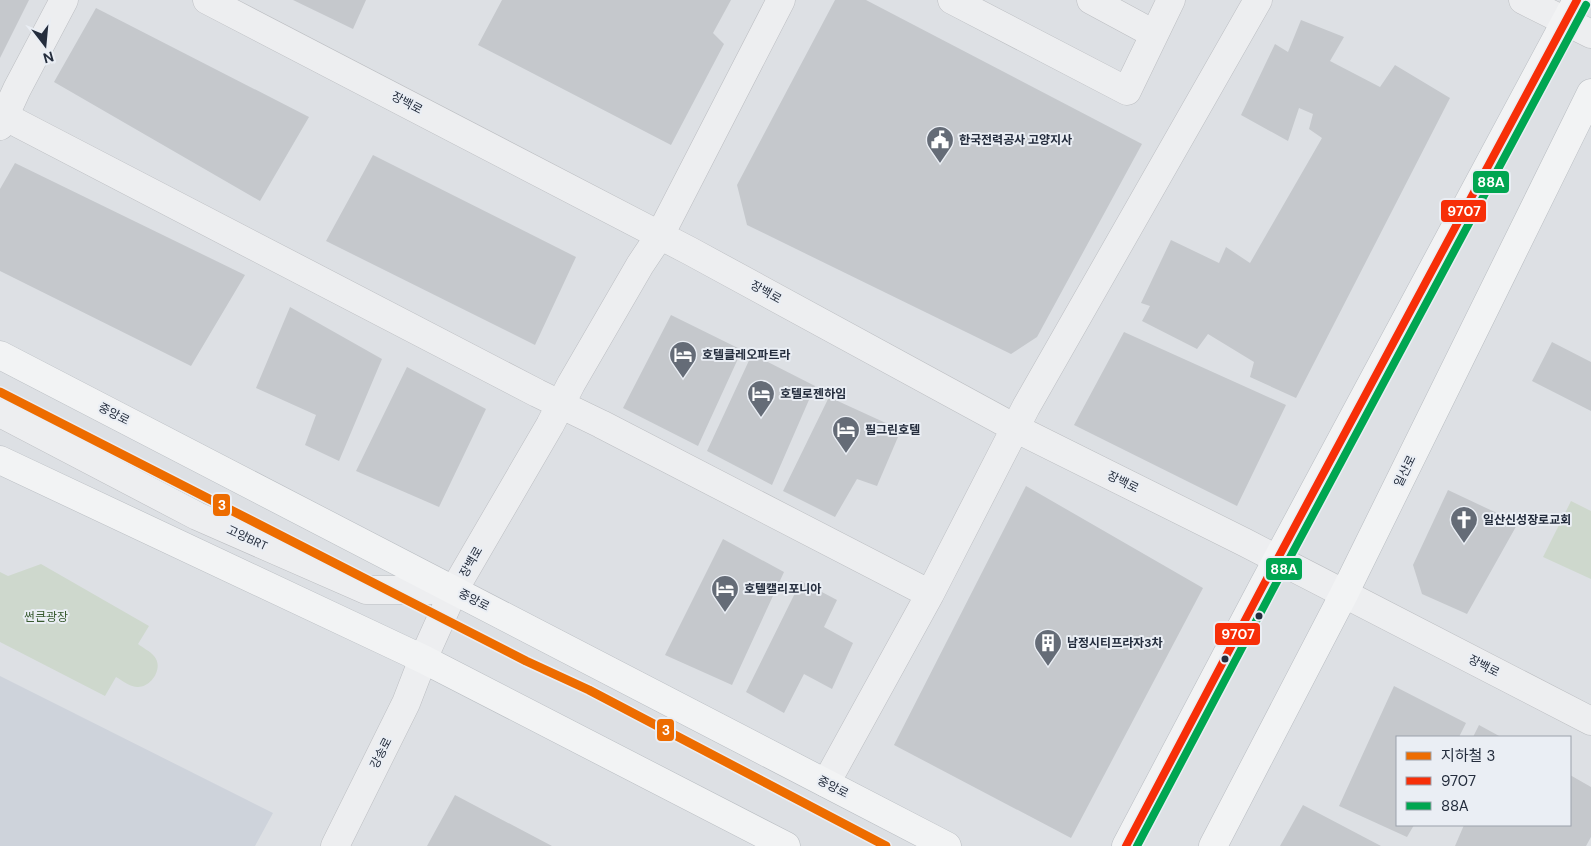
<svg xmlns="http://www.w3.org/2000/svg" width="1591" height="846" font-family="'DM Sans','Noto Sans KR',sans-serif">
	<rect width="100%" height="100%" fill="#dde0e4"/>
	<path fill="#ced3db" d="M0,676L273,813L255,846H0Z"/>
	<path fill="#ced8cd" d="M1571,501L1591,511V579L1543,557Z
		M41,564L149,626L138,644C143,648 150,651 154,656C164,667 152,687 138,687C130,687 123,681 116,677L105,696L0,642V572L8,576Z"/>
	<path fill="#c5c8cc" d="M0,0H29L0,58Z
		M293,0H366L353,29Z
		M502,0H731L713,33L724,44L671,145L478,45Z
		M835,0H866L1142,144L1037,337L1011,354L747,225L737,185Z
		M96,8L309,117L260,201L54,82Z
		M1301,20L1344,37L1330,61L1380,87L1395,65L1450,98L1296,398L1250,377L1254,362L1208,334L1197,349L1142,321L1150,306L1141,303L1171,240L1219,263L1226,247L1250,263L1322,138L1309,129L1313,114L1299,108L1288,141L1241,115L1275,44L1288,52Z
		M373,155L576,257L535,345L326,241Z
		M15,163L245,275L191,366L0,271V189Z
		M290,307L382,359L339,461L305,445L316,415L256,388Z
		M671,315L742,350L698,446L623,408Z
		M1124,332L1286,405L1237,506L1074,425Z
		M1552,342L1591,362V411L1532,381Z
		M752,354L815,386L772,485L707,451Z
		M407,367L486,409L439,507L356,471Z
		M829,397L901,430L877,486L857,479L835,517L783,491Z
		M1026,486L1203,588L1071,838L894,745Z
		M1448,490L1518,523L1467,614L1422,594L1413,565Z
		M723,539L784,572L732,685L665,655Z
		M801,581L837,600L824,627L853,643L832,689L804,674L784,713L746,692Z
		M1394,686L1466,723L1459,737H1397V825H1414L1407,837L1339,806Z
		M1479,725L1501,737H1473Z
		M1570,775L1591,787V837L1586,846H1455L1464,825H1570Z
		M455,795L552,846H427Z
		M1303,805L1381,846H1280Z"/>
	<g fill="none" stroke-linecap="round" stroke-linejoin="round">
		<defs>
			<path id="minor" d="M207,0L690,251L1015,428L1244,542L1591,721
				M952,0L1127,91L1171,0
				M1091,0L1154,34
				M1523,0L1591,34
				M0,114L537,393L601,424L930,594L1026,407L1258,0
				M0,126L17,89L64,0
				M0,413L197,516L366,590H454
				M826,783L930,594
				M335,846L406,703L423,659L454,590L550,425L571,384L640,265L660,235L781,0"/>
			<path id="major" d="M0,355L947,846
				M0,460L423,659L786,846
				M1126,846L1263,586L1577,0
				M1213,846L1344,594L1591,93"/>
		</defs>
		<use href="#minor" stroke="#bcbec2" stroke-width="29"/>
		<use href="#major" stroke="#b9bdc2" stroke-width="29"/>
		<use href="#minor" stroke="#edeef0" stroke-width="28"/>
		<use href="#major" stroke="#f2f3f4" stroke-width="28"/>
		<defs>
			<path id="bus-1" d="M1126,846L1263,586L1577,0"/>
			<path id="bus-2" d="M1137,846L1272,591L1586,5"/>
		</defs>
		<use href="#bus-1" stroke="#eaeef4" stroke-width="11"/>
		<use href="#bus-2" stroke="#eaeef4" stroke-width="11"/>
		<use href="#bus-1" stroke="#f72f08" stroke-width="8"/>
		<use href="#bus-2" stroke="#00a651" stroke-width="8"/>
		<defs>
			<path id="metro-1" d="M0,392L526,661L589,690L886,846"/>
		</defs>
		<use href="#metro-1" stroke="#eaeef4" stroke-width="12"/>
		<use href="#metro-1" stroke="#ed6c00" stroke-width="9"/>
	</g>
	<defs>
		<symbol id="civic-pin" viewBox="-11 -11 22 30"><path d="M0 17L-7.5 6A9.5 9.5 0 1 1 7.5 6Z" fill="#656c77" stroke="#eaeef4"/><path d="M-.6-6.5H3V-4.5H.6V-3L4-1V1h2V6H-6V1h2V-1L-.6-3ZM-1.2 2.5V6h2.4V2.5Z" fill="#fff"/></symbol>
		<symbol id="hotel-pin" viewBox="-11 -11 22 30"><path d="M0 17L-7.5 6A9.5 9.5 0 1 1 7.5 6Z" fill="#656c77" stroke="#eaeef4"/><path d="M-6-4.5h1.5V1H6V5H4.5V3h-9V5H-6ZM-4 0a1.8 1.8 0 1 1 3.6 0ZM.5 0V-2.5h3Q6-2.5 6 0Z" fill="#fff"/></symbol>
		<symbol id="church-pin" viewBox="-11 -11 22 30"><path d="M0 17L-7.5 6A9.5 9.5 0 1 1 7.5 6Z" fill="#656c77" stroke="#eaeef4"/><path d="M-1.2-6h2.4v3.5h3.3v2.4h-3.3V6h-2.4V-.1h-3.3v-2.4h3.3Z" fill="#fff"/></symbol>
		<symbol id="building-pin" viewBox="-11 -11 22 30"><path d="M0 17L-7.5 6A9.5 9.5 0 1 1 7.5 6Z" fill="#656c77" stroke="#eaeef4"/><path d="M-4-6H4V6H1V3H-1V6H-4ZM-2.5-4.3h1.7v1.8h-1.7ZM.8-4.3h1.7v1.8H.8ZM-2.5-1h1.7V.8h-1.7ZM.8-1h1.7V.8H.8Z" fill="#fff"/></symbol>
	</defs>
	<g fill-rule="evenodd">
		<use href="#civic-pin" x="924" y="124" width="32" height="43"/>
		<use href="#hotel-pin" x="667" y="339" width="32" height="43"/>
		<use href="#hotel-pin" x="745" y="378" width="32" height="43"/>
		<use href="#hotel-pin" x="830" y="414" width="32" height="43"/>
		<use href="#church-pin" x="1448" y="504" width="32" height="43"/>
		<use href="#hotel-pin" x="709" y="573" width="32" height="43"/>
		<use href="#building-pin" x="1032" y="627" width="32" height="43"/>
	</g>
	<g fill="#242d3d" stroke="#eaeef4" stroke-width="2">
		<circle cx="1259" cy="616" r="4.5"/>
		<circle cx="1225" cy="659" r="4.5"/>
	</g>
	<g text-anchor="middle" stroke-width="4" stroke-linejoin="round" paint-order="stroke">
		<g font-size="12" fill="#242d3d" stroke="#eaeef4">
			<text transform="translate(407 103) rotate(28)" y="4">장백로</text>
			<text transform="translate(766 292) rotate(29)" y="4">장백로</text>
			<text transform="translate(114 414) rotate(27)" y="4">중앙로</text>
			<text transform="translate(1405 471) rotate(-64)" y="4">일산로</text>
			<text transform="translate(1123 482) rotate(26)" y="4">장백로</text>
			<text transform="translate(247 538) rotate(24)" y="4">고양BRT</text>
			<text transform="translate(471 562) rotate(-60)" y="4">장백로</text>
			<text transform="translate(474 600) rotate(27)" y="4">중앙로</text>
			<text transform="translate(1484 666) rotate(27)" y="4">장백로</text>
			<text transform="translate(381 753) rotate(-63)" y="4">강송로</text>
			<text transform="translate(833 787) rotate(27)" y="4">중앙로</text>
		</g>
		<g font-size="12" font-weight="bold" fill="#242d3d" stroke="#eaeef4" text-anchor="start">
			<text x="959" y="144">한국전력공사 고양지사</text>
			<text x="702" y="359">호텔클레오파트라</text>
			<text x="780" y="398">호텔로젠하임</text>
			<text x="865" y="434">필그린호텔</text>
			<text x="1483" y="524">일산신성장로교회</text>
			<text x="744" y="593">호텔캘리포니아</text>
			<text x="1067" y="647">남정시티프라자3차</text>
		</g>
		<g font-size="12" fill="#385a30" stroke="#eaeef4">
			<text x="46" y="621">썬큰광장</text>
		</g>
	</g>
	<g stroke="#eaeef4" stroke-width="2">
		<rect x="1472" y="170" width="38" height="24" rx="5" fill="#00a651"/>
		<rect x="1440" y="199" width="47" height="24" rx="5" fill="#f72f08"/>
		<rect x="212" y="493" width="19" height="24" rx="5" fill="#ed6c00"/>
		<rect x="1265" y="557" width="38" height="24" rx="5" fill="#00a651"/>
		<rect x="1214" y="622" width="47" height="24" rx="5" fill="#f72f08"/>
		<rect x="656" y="718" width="19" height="24" rx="5" fill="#ed6c00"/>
	</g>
	<g font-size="14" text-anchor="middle" font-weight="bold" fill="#fff">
		<text x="1491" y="187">88A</text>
		<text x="1464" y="216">9707</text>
		<text x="222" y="510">3</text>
		<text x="1284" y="574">88A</text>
		<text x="1238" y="639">9707</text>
		<text x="666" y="735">3</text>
	</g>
	<rect x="1396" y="736" width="175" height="90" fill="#eaeef4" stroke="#9ba1ab"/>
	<rect x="1406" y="752" width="25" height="8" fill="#ed6c00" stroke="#9ba1ab"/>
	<text x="1441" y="761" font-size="15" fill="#242d3d">지하철 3</text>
	<rect x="1406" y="777" width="25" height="8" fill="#f72f08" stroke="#9ba1ab"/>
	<text x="1441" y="786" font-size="15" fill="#242d3d">9707</text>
	<rect x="1406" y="802" width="25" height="8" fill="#00a651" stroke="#9ba1ab"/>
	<text x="1441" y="811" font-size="15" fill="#242d3d">88A</text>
	<g transform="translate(45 45) rotate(164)" stroke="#eaeef4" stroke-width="4" paint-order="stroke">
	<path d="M0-4L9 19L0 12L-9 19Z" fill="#242d3d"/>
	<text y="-8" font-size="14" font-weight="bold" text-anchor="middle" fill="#242d3d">N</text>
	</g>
</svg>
